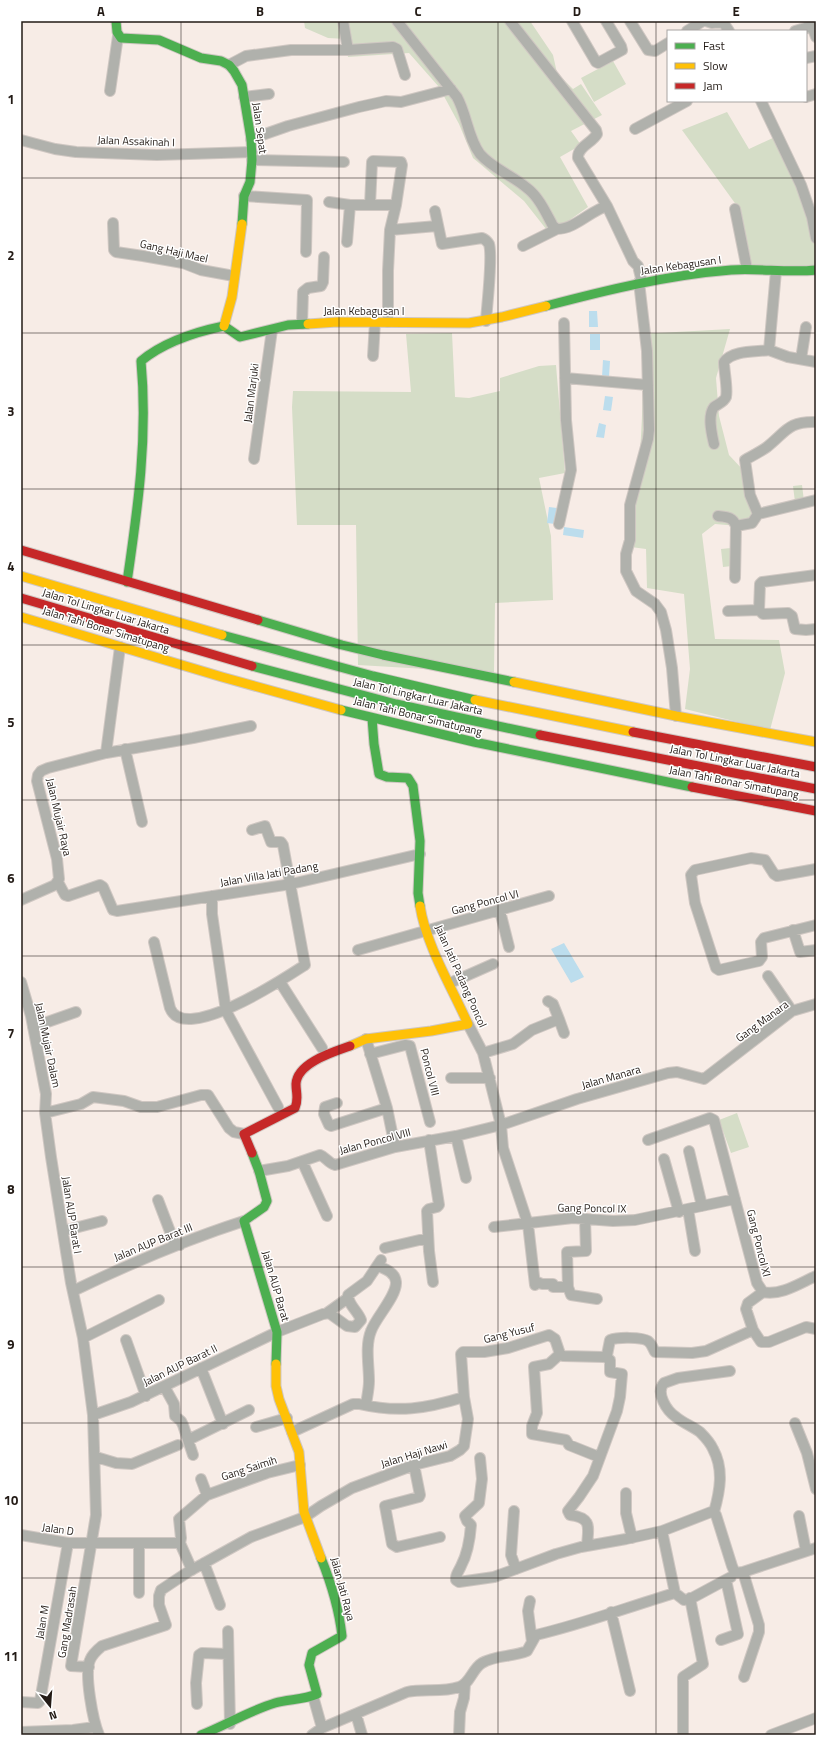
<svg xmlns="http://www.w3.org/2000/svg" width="837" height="1756" font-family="'Titillium Web',sans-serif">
	<rect width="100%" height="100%" fill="#f7ece6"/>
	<path fill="#d5ddc7" d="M304,21H530L553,55L557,73L573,89L581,84L602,115L571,131L581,145L560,157L588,207L550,234L524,201L473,158L459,124L439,87L409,53L348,57L346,39L328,38L305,28Z
		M613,61L626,84L594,102L581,78Z
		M727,112L749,149L775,137L797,180L816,235V266L741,265L737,206L682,130Z
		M730,329L716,378L719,416L729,455L744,471L753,518L739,526L715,524L702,534L715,639L779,640L785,673L770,730L685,709L690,669L684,594L647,588L646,549L631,547C638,476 647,405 640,334Z
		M452,333L455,397L469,398L500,391V378L539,366L556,365L565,473L539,478L551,536L553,600L495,603L494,673L358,665L356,525H297L292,407L293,391L411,392L406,334Z
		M802,485L804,501L795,502L793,486Z
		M731,548L732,566L723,567L721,549Z
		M737,1113L749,1147L731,1153L719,1120Z"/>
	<path fill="#bcdded" d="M589,311H597L598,327H589Z
		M590,334H600V350H590Z
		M603,360L610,361L609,377H602Z
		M605,396L613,397L611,411L603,410Z
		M599,423L606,425L604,438L596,437Z
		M549,507L557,508L555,524L547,523Z
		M564,527L584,530L583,538L563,535Z
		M564,943L584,977L571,983L551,949Z"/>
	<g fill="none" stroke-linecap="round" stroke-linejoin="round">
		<defs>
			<path id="street" d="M343,21L348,50
				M397,21L457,97C467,115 468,138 480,154C493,169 512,175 527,188C539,197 546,213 553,226L557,229C575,229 590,211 607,206L633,261L638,266L642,282
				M510,21L596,130L597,134C592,143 577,147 578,158L607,206
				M572,21L596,62L598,63L622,50L621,46L606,21
				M630,21L648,50L655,51L668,43
				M706,21L712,23L723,22L729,31
				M687,31L703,21
				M795,31L812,26L816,37
				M806,58L816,56
				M229,65L246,56L291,50H348L393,47L397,49L405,75
				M110,91L118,36
				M244,97L269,94
				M806,97L816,94
				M761,101L801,185L812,217L816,238
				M635,129L687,101
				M251,139L288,126L359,107L386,101L401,102L451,89
				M21,140L55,149L76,152L157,155L252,152
				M252,160L344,162
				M244,196L307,200L306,252
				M329,202L350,205H396
				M370,205L372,162L373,161L401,162L402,165L396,205L390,230L388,271V322
				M735,209L747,269
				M435,211L442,244L482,238C485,239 487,241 489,244C493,256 487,305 486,321
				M113,223L114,250L116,252L143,256L183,263L201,270L234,276
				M390,230L437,226
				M347,242L350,205
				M523,246L557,229
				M776,271L769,350L788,357L816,362
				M639,282L647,351L649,430L648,439L630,505V540L626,554V571L636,591L655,604L661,612L666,630L672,668L676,716
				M302,324L303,292L308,288L321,286L323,282L324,257
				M373,356L375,322
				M801,359L806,327
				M565,378L648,385
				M714,444C712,435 707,416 714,407C718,404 724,402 726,397C728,389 724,371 724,362C733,350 755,352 769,350
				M254,459L272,330
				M758,514L750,495L745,460C752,456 760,452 767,447C786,432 788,421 816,422
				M718,516C727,517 733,517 736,526
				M559,524L571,470L566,420L564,323
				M735,578L736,526L752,523L758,514L816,500
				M759,610L760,584L762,582L816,575
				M728,611L759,610L763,614L788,613L792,616L795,629L806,630L816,629
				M125,749L142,822
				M106,753L193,738L251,726
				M816,869L777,876L774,874L765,860L751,858L695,870L691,875L695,903L716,968L719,970L759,961L762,957L761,942L764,938L816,925
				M58,882L65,895L68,896L100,885L103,887L113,910L117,911L291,884L420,854
				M212,896V914L226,1011L278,1107
				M21,900L55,885L59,879L57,859L37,781L38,775L41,771L48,768L106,753L120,647
				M500,911L509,947
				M793,930L800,952L816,950
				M154,942L170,1008C184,1045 285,978 305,965L283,845L281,842H271L265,826L252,830
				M358,950L549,896
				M768,976L792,1011
				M21,982L31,1016L46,1094L45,1113L51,1157L71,1283L83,1338L93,1415L96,1515L71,1666L89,1667
				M280,982L322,1048
				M450,983L493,964
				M559,1019L564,1033
				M468,1024L483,1053L501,1125L503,1148L528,1224L535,1285
				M33,1027L76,1012
				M366,1039L387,1108L395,1147
				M483,1053L513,1044L532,1030L559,1019L553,1004L548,1001
				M370,1054L405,1045L410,1046L430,1122
				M451,1078H490
				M337,1103L325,1107L324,1114L329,1125L331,1126L387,1108
				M45,1113L81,1104L93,1097L124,1101L141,1107H157L201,1095H208L229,1128L234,1132L244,1134
				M456,1136L466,1178
				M429,1140L439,1205L437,1207L429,1209L427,1211L429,1251L433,1282
				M648,1140L710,1118L714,1120L757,1283L763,1292
				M689,1151L702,1206
				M664,1159L679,1212
				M302,1161L327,1216
				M259,1171L288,1166L320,1155C326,1157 328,1163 335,1165L395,1147L456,1136L501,1125L577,1099L668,1073L677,1072L704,1079L792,1011L816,1004
				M158,1200L174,1242L180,1245
				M688,1209L695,1251
				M585,1219L586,1251L567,1252L568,1287L571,1295L597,1299
				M494,1227L573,1218L613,1221L635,1220L735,1199
				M63,1231L102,1221
				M385,1248L428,1238
				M816,1276C800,1283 781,1296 763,1292L748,1303L746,1309L753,1330L761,1342H769L806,1327L816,1329
				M535,1281L542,1284H553V1287H568
				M73,1291C129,1264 185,1240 244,1221
				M327,1313L348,1298
				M83,1338L159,1300
				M126,1340L146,1396
				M560,1354L563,1356L604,1357L607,1355L610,1340C617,1337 642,1337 648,1341C652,1344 653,1349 655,1352L692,1353L706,1351L753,1330
				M560,1354L549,1364L534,1367L537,1413L532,1426V1434L566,1440L569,1445L599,1457
				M201,1368L223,1424
				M164,1386L174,1404L175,1416L181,1421L183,1425L193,1455
				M366,1405C367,1397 369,1389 369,1381C369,1365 365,1346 371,1331C376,1317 397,1296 396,1282C395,1272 385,1269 378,1266
				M93,1415L131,1402L277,1332L323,1314L329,1313L347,1326L355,1327L361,1320C358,1311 348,1305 348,1295L367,1281L381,1260
				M795,1423L807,1453L816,1489
				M256,1427L287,1418
				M292,1432L353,1404H359C398,1413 425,1409 464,1397
				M188,1440L249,1410
				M96,1457L116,1463L132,1464L178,1445
				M480,1458L482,1479L479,1503L465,1516L467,1521L471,1525C470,1539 468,1553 461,1566C459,1571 455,1575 456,1580L459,1582L494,1577L556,1554L581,1547L626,1539L662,1531L711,1512H714L716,1515L732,1566L735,1573L743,1572L816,1548
				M414,1465L420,1495L419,1497L385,1506L392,1544L397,1547L440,1537
				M201,1479L207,1495
				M626,1493V1513L632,1538
				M514,1511L511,1555L516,1569
				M714,1512C720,1491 724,1469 713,1449C710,1442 705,1437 700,1432C692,1426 683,1423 676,1417C667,1411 655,1393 664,1383L678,1378L730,1371
				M799,1516L806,1551
				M21,1535L68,1543H180
				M139,1543V1593
				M180,1543L181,1538L179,1519L207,1495L267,1473L300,1465
				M180,1543L192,1570
				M587,1546C588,1528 593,1518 570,1515L568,1511L579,1497L593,1476L617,1411L620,1397L622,1374L610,1372V1360L605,1357
				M204,1563L220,1605
				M743,1572L759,1625V1632L744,1677
				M675,1593L684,1600L692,1598L731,1577
				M530,1601L528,1611L532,1642
				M611,1612L630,1691
				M228,1631L230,1724
				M721,1640L738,1634L726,1580
				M313,1696L322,1728
				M21,1702L38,1703L40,1701L68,1543
				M197,1704L196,1683L199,1655L202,1653L228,1654
				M356,1714L362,1735
				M21,1732L73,1730L95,1727
				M99,1735C93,1721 84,1674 90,1660C92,1655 97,1650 102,1646L166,1625L159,1605V1596L161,1590L188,1572L251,1537L305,1517L321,1506L352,1488L414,1465L450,1456L460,1450L464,1446L468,1419L464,1397L461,1354L463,1352H484L508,1348L549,1335L555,1339L560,1354
				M312,1735L322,1728L407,1692C424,1688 441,1693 459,1687C470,1684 472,1669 482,1663C495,1655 513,1657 527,1651L536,1635C583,1624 628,1607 675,1593L662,1531
				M459,1735L460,1712L464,1698L465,1684
				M683,1735V1677L703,1664L690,1598
				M771,1735L816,1718"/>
			<path id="fast" d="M116,21L117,32L121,38L159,40L201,58L221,61L229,65L234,71L242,85L251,139L252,160L250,182L244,196L242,224
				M546,306C607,290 668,275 731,270C759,268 788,273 816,270
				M127,582C138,507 148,437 141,361C164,342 195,332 224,326L240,337L288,325L308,324
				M258,620L342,645L383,655L514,682
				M222,635L373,676L475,700
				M252,666L396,704L540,735
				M341,710L474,742L692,787
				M372,718L374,744L379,774L387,777L408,778L413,786L420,841L418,893L420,906
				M252,1153L259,1171L267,1201L264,1207L244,1221L277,1332L276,1364
				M201,1735C226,1725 249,1711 275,1703C289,1699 303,1700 317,1694L309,1665L312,1653L342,1636C339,1609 331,1583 321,1558"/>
			<path id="slow" d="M308,324L337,322L469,323L502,317L546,306
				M224,326L232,297L242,224
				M21,576L222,635
				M21,617L222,677L341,710
				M514,682L676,716L816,742
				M475,700L633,732
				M350,1046L366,1039L431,1031L468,1024C452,988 426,945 420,906
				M276,1364V1386L279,1399L299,1452L304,1512L321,1558"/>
			<path id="jam" d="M21,550L258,620
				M21,598L252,666
				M633,732L816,767
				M540,735L816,789
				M692,787L816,811
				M252,1153L244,1134L295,1108C299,1099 296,1093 296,1084C297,1063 333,1052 350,1046"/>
		</defs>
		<use href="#street" stroke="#cfc7c2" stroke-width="12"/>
		<use href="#fast" stroke="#cfc7c2" stroke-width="11"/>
		<use href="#slow" stroke="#cfc7c2" stroke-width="11"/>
		<use href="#jam" stroke="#cfc7c2" stroke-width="11"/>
		<use href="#street" stroke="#b0b1ac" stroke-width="10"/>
		<use href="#fast" stroke="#4caf50" stroke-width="9"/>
		<use href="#slow" stroke="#ffc107" stroke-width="9"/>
		<use href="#jam" stroke="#c62828" stroke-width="9"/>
	</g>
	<path fill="none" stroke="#231b16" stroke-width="1" stroke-opacity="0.55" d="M181,21V1735M339,21V1735M498,21V1735M656,21V1735M21,178H816M21,333H816M21,489H816M21,645H816M21,800H816M21,956H816M21,1111H816M21,1267H816M21,1423H816M21,1578H816"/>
	<g text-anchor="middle" stroke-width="3" stroke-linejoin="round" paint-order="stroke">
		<g font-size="11" fill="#231b16" stroke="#fff">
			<text transform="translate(260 128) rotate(82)" y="4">Jalan Sepat</text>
			<text transform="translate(136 141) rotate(2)" y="4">Jalan Assakinah I</text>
			<text transform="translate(174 251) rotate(13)" y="4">Gang Haji Mael</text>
			<text transform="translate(681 265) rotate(-8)" y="4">Jalan Kebagusan I</text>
			<text x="364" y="315">Jalan Kebagusan I</text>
			<text transform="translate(251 393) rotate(-83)" y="4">Jalan Marjuki</text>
			<text transform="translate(106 611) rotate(17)" y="4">Jalan Tol Lingkar Luar Jakarta</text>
			<text transform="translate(106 629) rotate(17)" y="4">Jalan Tahi Bonar Simatupang</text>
			<text transform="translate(418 696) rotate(13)" y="4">Jalan Tol Lingkar Luar Jakarta</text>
			<text transform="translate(418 716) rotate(14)" y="4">Jalan Tahi Bonar Simatupang</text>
			<text transform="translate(735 761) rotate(11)" y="4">Jalan Tol Lingkar Luar Jakarta</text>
			<text transform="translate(734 782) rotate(11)" y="4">Jalan Tahi Bonar Simatupang</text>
			<text transform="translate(59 817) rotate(77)" y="4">Jalan Mujair Raya</text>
			<text transform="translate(269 874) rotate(-10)" y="4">Jalan Villa Jati Padang</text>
			<text transform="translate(485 902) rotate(-15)" y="4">Gang Poncol VI</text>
			<text transform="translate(461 976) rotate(66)" y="4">Jalan Jati Padang Poncol</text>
			<text transform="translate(762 1021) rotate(-36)" y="4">Gang Manara</text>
			<text transform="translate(48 1045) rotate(78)" y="4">Jalan Mujair Dalam</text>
			<text transform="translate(430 1072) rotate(76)" y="4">Poncol VIII</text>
			<text transform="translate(611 1077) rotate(-16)" y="4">Jalan Manara</text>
			<text transform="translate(375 1141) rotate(-15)" y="4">Jalan Poncol VIII</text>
			<text transform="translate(592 1208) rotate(1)" y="4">Gang Poncol IX</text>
			<text transform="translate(72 1215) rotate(81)" y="4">Jalan AUP Barat I</text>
			<text transform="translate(153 1242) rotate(-22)" y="4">Jalan AUP Barat III</text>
			<text transform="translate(759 1243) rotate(76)" y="4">Gang Poncol XI</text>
			<text transform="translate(276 1286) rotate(74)" y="4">Jalan AUP Barat</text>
			<text transform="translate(509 1333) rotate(-14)" y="4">Gang Yusuf</text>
			<text transform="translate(180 1365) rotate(-26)" y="4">Jalan AUP Barat II</text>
			<text transform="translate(414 1454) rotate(-17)" y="4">Jalan Haji Nawi</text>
			<text transform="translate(249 1468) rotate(-18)" y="4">Gang Saimih</text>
			<text transform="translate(58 1529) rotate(8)" y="4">Jalan D</text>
			<text transform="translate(343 1589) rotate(75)" y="4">Jalan Jati Raya</text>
			<text transform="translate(42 1622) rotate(-80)" y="4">Jalan M</text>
			<text transform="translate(67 1622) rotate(-81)" y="4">Gang Madrasah</text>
		</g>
	</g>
	<rect width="837" height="1756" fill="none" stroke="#ffffff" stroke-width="44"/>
	<rect x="667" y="30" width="140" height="72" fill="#ffffff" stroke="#a7a4a2"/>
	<rect x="675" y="43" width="20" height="6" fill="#4caf50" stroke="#a7a4a2"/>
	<text x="703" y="50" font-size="12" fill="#231b16">Fast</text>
	<rect x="675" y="63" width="20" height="6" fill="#ffc107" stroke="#a7a4a2"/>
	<text x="703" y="70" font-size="12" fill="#231b16">Slow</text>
	<rect x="675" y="83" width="20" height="6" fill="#c62828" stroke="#a7a4a2"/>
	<text x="703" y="90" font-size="12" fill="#231b16">Jam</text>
	<g transform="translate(50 1706) rotate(163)" stroke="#ffffff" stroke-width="3" paint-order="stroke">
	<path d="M0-3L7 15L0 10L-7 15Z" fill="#231b16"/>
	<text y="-6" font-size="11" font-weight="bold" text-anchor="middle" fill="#231b16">N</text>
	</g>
	<rect x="22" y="22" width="793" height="1712" fill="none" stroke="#231b16" stroke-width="1.5"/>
	<g font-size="13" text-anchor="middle" font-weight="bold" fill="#231b16">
		<text x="101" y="16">A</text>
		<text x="260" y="16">B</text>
		<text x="418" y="16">C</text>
		<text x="577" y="16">D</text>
		<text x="736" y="16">E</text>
		<text x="11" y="104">1</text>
		<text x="11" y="260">2</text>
		<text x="11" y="416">3</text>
		<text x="11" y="571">4</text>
		<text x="11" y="727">5</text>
		<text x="11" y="883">6</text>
		<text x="11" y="1038">7</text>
		<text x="11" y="1194">8</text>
		<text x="11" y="1349">9</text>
		<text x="11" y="1505">10</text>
		<text x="11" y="1661">11</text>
	</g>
</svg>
